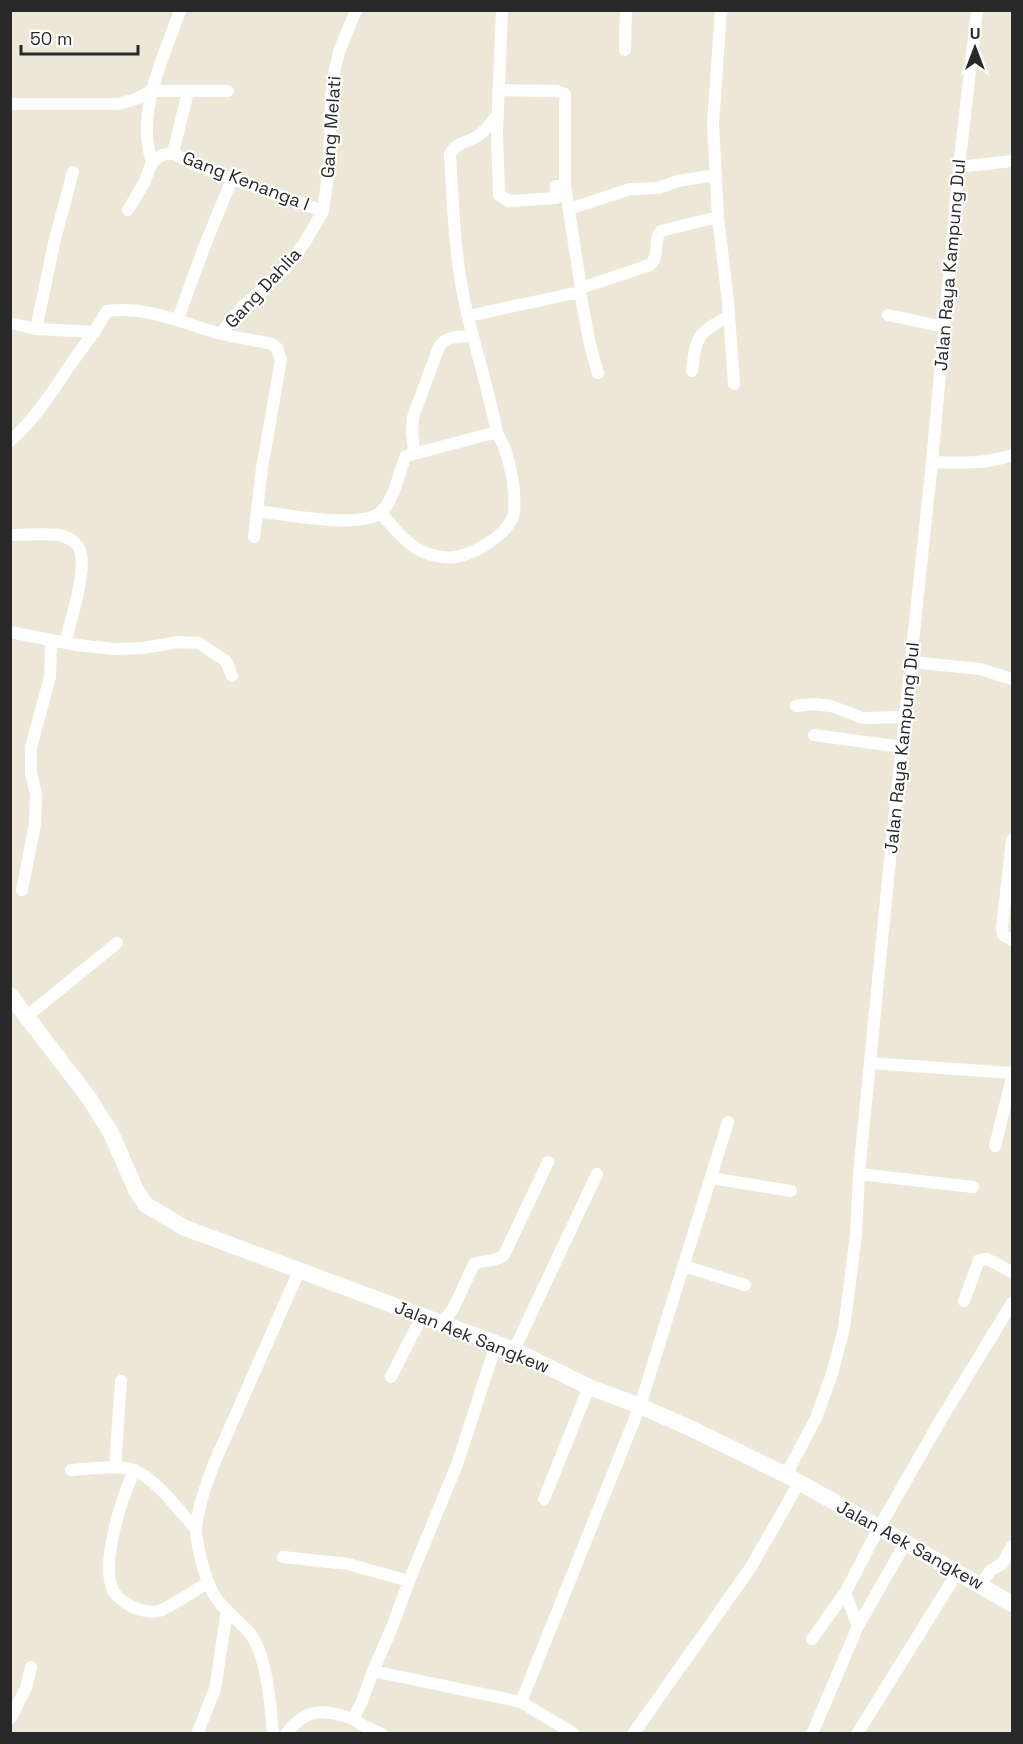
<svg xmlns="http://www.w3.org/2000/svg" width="1023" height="1744" font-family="'Space Grotesk',sans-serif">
	<rect width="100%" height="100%" fill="#ece7d7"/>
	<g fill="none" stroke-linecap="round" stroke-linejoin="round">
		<path stroke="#fff" stroke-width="12" d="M502,10L497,132L499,195L509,201L556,198V186H565L581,288
			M721,10L713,124L718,217L728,302L734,384
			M625,50L626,10
			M498,90L557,91L565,94V186
			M10,104H118L136,99L151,91H228
			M173,153L188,92
			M152,162C135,110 164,59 180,10
			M959,167L1012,161
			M569,209L630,189L658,188L678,181L716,175
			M128,210L144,183L152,162L162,155L173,153L193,164L232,179L323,211
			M888,315L944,327
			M468,316L580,292
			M178,319L203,250L232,179
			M10,323L36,329L95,332
			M36,329L55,239L73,172
			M221,333L242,307L284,270L305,242L323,211L329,167L331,97L335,69L339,52L356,10
			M692,371C696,335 698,333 729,316
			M598,373L590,345L580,292L581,288L650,265C661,255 652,241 661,231L718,217
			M10,441C36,418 54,389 73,361C85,344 97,329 107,311C146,305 185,324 221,334C238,338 255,340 272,344L277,348L281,360L262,468L254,537
			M414,453L412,432L413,417L439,347C447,335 460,337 473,336
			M932,462C959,463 987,464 1012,455
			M257,511C284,514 361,530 381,512C395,499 398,473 406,456L497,432
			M380,513C390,523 404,541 416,548C425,554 444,559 455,557C475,554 511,533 514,512C516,492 511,467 505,449C503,443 499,438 497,432C489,394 478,356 468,317C455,264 453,209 450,154C456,142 467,143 478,136C486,130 492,122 498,114
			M10,535C26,535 43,533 58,535C65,536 73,540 78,546C90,563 70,623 65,643
			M10,632L77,645L114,649L143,648L179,642L199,643L226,661L232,676
			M912,662L980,669L1012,679
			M796,706L814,704L831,706L863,718L906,717
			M814,735L902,747
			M1012,840L1002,927L1003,935L1012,940
			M22,890L35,824L36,794L31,773V747L50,677L51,640
			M26,1017L117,943
			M870,1063L1012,1073
			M995,1146L1012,1078
			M859,1174L973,1187
			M711,1178L791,1191
			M684,1266L745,1285
			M964,1301L979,1260L987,1259L1012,1272
			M443,1323L454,1307L474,1264C485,1259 494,1263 504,1255L548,1162
			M514,1350L597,1174
			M391,1377L422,1316
			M115,1468L121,1381
			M71,1470C89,1469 121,1464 136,1471C158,1481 180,1512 196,1529
			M135,1470C122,1496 99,1566 114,1592C118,1598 125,1603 132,1607C139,1610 151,1613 159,1611C172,1606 194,1591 207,1583
			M786,1475L816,1418L832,1374L844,1328L856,1235L859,1174L890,859L932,462L959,167L977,10
			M544,1499L589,1387
			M283,1557L348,1564L409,1581
			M981,1584L991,1570L1002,1564L1012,1546
			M845,1593L858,1626
			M812,1639L845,1593L880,1526L940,1421L1012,1303
			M373,1671L521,1702L574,1734
			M521,1702L640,1406L728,1122
			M10,1719L26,1688L31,1667
			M353,1719L364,1726L382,1734
			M197,1734L215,1689L227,1611
			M273,1734C271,1707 267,1657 251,1635C241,1622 226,1612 216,1598C206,1584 196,1545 196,1528C198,1507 206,1485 213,1466L299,1271
			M286,1734C306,1707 324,1709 353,1719L362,1701L373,1671L393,1625L409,1581L458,1462L496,1344
			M633,1734L751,1567L799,1483
			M812,1734L858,1626L906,1542
			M857,1734L957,1573"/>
		<path stroke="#fff" stroke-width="16" d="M10,995L89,1098L111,1133L136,1190L146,1205L185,1228L514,1350L589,1387L640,1406L690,1428L786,1475L847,1509L1012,1604"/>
	</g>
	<g text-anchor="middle" stroke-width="4.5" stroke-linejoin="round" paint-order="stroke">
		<g font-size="18" fill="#282828" stroke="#fff">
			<text transform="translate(331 127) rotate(-86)" y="6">Gang Melati</text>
			<text transform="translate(246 181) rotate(21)" y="6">Gang Kenanga I</text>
			<text transform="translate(950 265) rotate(-85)" y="6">Jalan Raya Kampung Dul</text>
			<text transform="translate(263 288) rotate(-47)" y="6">Gang Dahlia</text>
			<text transform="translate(902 748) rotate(-84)" y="6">Jalan Raya Kampung Dul</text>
			<text transform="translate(472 1337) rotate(22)" y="6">Jalan Aek Sangkew</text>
			<text transform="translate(910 1545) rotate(29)" y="6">Jalan Aek Sangkew</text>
		</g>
	</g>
	<rect width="1023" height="1744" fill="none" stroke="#282828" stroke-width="24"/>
	<g transform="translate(975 48)" stroke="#ffffff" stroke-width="4.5" paint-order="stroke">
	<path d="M0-4.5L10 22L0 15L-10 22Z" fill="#282828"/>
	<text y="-9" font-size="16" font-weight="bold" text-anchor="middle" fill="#282828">U</text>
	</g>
	<path d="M21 45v9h117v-9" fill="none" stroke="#282828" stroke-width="3"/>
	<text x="30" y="45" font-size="18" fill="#282828" stroke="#ffffff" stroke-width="4.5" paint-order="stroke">50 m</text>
</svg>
